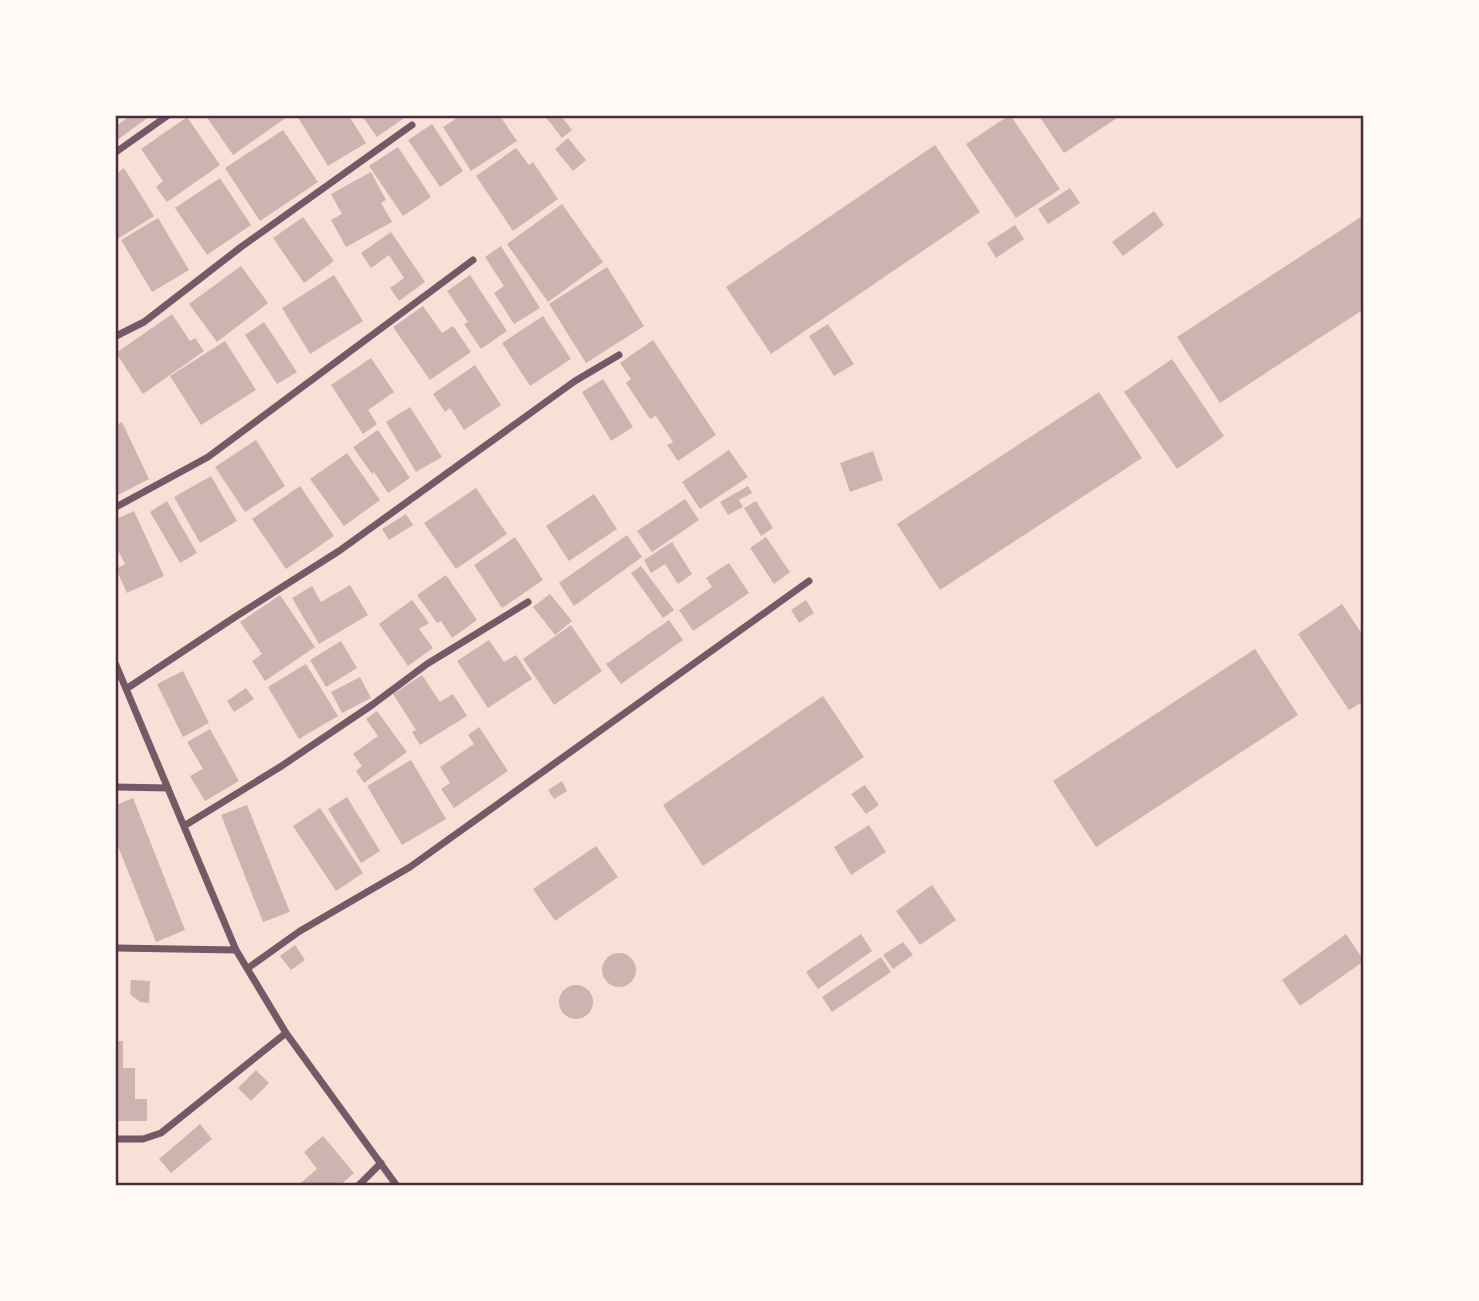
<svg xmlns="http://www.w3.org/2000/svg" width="1479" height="1301" font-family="'Source Sans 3',sans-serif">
	<rect width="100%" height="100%" fill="#f7e1d7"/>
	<path fill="#ccb4b1" d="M130,116H150L116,141V126Z
		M206,116H286L287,117L233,155Z
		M297,116H349L366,143L328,166Z
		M362,116H407L377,137Z
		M460,116H500L517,141L471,171L443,127Z
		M545,116H561L572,130L562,138Z
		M1008,116H1011L1060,189L1016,218L966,144Z
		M1039,116H1120L1064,153Z
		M187,117L220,165L167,202L156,187L163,181L141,149Z
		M432,124L463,171L440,187L408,140Z
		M283,130L318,182L260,221L225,168Z
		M568,138L586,160L573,171L555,149Z
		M935,145L980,212L771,354L726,287Z
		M398,147L431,197L403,216L369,166Z
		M516,148L529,165L533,162L558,199L513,231L476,176Z
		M124,168L154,216L116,240V174Z
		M371,172L386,200L381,203L392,222L346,247L331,220L342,214L331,194Z
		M220,178L251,225L207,255L175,208Z
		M1070,188L1080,203L1048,224L1038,209Z
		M562,204L603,262L548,302L507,244Z
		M1154,211L1164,225L1123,256L1112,242Z
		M1364,215V309L1220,403L1177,337Z
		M303,217L334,261L304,283L273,238Z
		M158,218L189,270L152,292L121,240Z
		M1015,225L1024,239L996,258L987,243Z
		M391,232L425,282L399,301L390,288L404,278L389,255L371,268L361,253Z
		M501,246L540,308L514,324L494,293L504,286L485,257Z
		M241,266L268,303L217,342L189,304Z
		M607,267L644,326L586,363L549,304Z
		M334,275L363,321L310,354L282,308Z
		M470,275L507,331L481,349L464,324L468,322L447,291Z
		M423,306L442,333L453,326L471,352L430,380L393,327Z
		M172,314L190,341L195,338L204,351L143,394L116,353Z
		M543,316L571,359L530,386L502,343Z
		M264,322L297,372L277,384L245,335Z
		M828,324L854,364L834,376L809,336Z
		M653,340L716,435L678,461L667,445L673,442L656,416L650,419L626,383L631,379L620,363Z
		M225,341L256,390L201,425L170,376Z
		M371,358L394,392L368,410L377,424L363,434L331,385Z
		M1172,359L1224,436L1177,469L1124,392Z
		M475,365L501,405L464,430L450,408L445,412L433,394Z
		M603,379L633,427L611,441L582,392Z
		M1099,392L1142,458L940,590L897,524Z
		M410,407L442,457L416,472L386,422Z
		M122,422L149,479L116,496V425Z
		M378,430L410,478L388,493L374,472L372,474L353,447Z
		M256,440L285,486L245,512L215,467Z
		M729,450L748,477L700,509L682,482Z
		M873,451L883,480L850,492L840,463Z
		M347,453L380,500L344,526L310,479Z
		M211,476L237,521L200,543L174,497Z
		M300,486L334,536L286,569L252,519Z
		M748,486L752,493L739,500L743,507L728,515L720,502Z
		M476,488L507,534L456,569L424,523Z
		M594,494L617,529L569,561L546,526Z
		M685,499L699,520L652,552L637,531Z
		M167,501L197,553L180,563L150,512Z
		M756,501L773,528L761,536L744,508Z
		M134,511L164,576L127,593L116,569L125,564L119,552L116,554V519Z
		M406,514L413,525L389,540L382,529Z
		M627,535L642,557L574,606L559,583Z
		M515,537L543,580L502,608L474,565Z
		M766,537L790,572L774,584L750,548Z
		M672,542L692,574L678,584L665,564L651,573L644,560Z
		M729,563L749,593L693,631L679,610L712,587L706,578Z
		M641,566L674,610L663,618L631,573Z
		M446,575L477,620L452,638L441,621L437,623L417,595Z
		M350,585L368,615L319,644L292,598L312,586L321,602Z
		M550,594L572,621L555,635L533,607Z
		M280,595L315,647L265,681L252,661L262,654L240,622Z
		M412,600L429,623L419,629L433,648L408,666L379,624Z
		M806,600L814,613L799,623L791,610Z
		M1342,604L1364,637V701L1349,710L1298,634Z
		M669,620L683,640L621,684L606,664Z
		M571,625L602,671L554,705L523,659Z
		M489,640L504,662L516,655L532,679L488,708L457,661Z
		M341,641L357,668L326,687L310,660Z
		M1255,649L1298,715L1096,847L1053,781Z
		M306,664L338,716L299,739L268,687Z
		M183,671L209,723L183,737L157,684Z
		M422,675L440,702L453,694L467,716L420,745L412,732L416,730L393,694Z
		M360,677L371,698L342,713L331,692Z
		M246,688L254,699L234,712L227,701Z
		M823,696L864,757L703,866L663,805Z
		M377,711L407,752L364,783L356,771L362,766L353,754L378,736L366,719Z
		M479,727L508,771L454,808L441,789L450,783L440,767L474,744L468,735Z
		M210,729L239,781L205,801L190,776L203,769L187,742Z
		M411,760L446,819L402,845L367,786Z
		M562,781L567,791L554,799L548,790Z
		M865,785L879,805L866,814L851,794Z
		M347,797L380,851L361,863L328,809Z
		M133,798L185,930L156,942L116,841V805Z
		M247,805L290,912L263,922L221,815Z
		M320,808L363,873L336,891L293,826Z
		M869,825L886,852L851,875L834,847Z
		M596,846L618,877L555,921L533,889Z
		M932,885L956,920L920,945L896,911Z
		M861,934L872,951L818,989L806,972Z
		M1346,934L1364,961L1300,1006L1282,980Z
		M903,942L913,955L893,969L883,955Z
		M295,945L305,960L291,970L280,956Z
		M602 970a17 17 0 1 1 34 0a17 17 0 1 1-34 0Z
		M881,957L891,972L832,1012L822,997Z
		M131,980L150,981L149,1003L140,1002L130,994Z
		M559 1002a17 17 0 1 1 34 0a17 17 0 1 1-34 0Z
		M116,1041H123V1068H135V1099H147V1121H116Z
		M256,1070L269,1083L251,1101L238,1088Z
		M200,1124L212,1139L171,1173L159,1159Z
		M323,1136L354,1173L339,1186H297L317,1169L304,1152Z"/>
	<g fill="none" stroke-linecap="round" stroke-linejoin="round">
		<path stroke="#755966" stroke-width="7" d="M116,152L167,116
			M116,336L144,322L241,247L412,125
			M116,507L208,457L473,260
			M116,665L236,950L286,1033L397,1186
			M126,689L235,617L339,551L575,381L619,355
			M116,787L168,788
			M184,826L280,767L372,705L427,664L528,602
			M116,948L236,950
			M248,968L300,931L410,867L809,581
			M116,1139H143L161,1133L286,1033
			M358,1186L381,1163"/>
	</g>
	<rect width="1479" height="1301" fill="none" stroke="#fffaf5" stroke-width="234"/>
	<rect x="117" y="117" width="1245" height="1067" fill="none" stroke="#4a2c40" stroke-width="2.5"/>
</svg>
